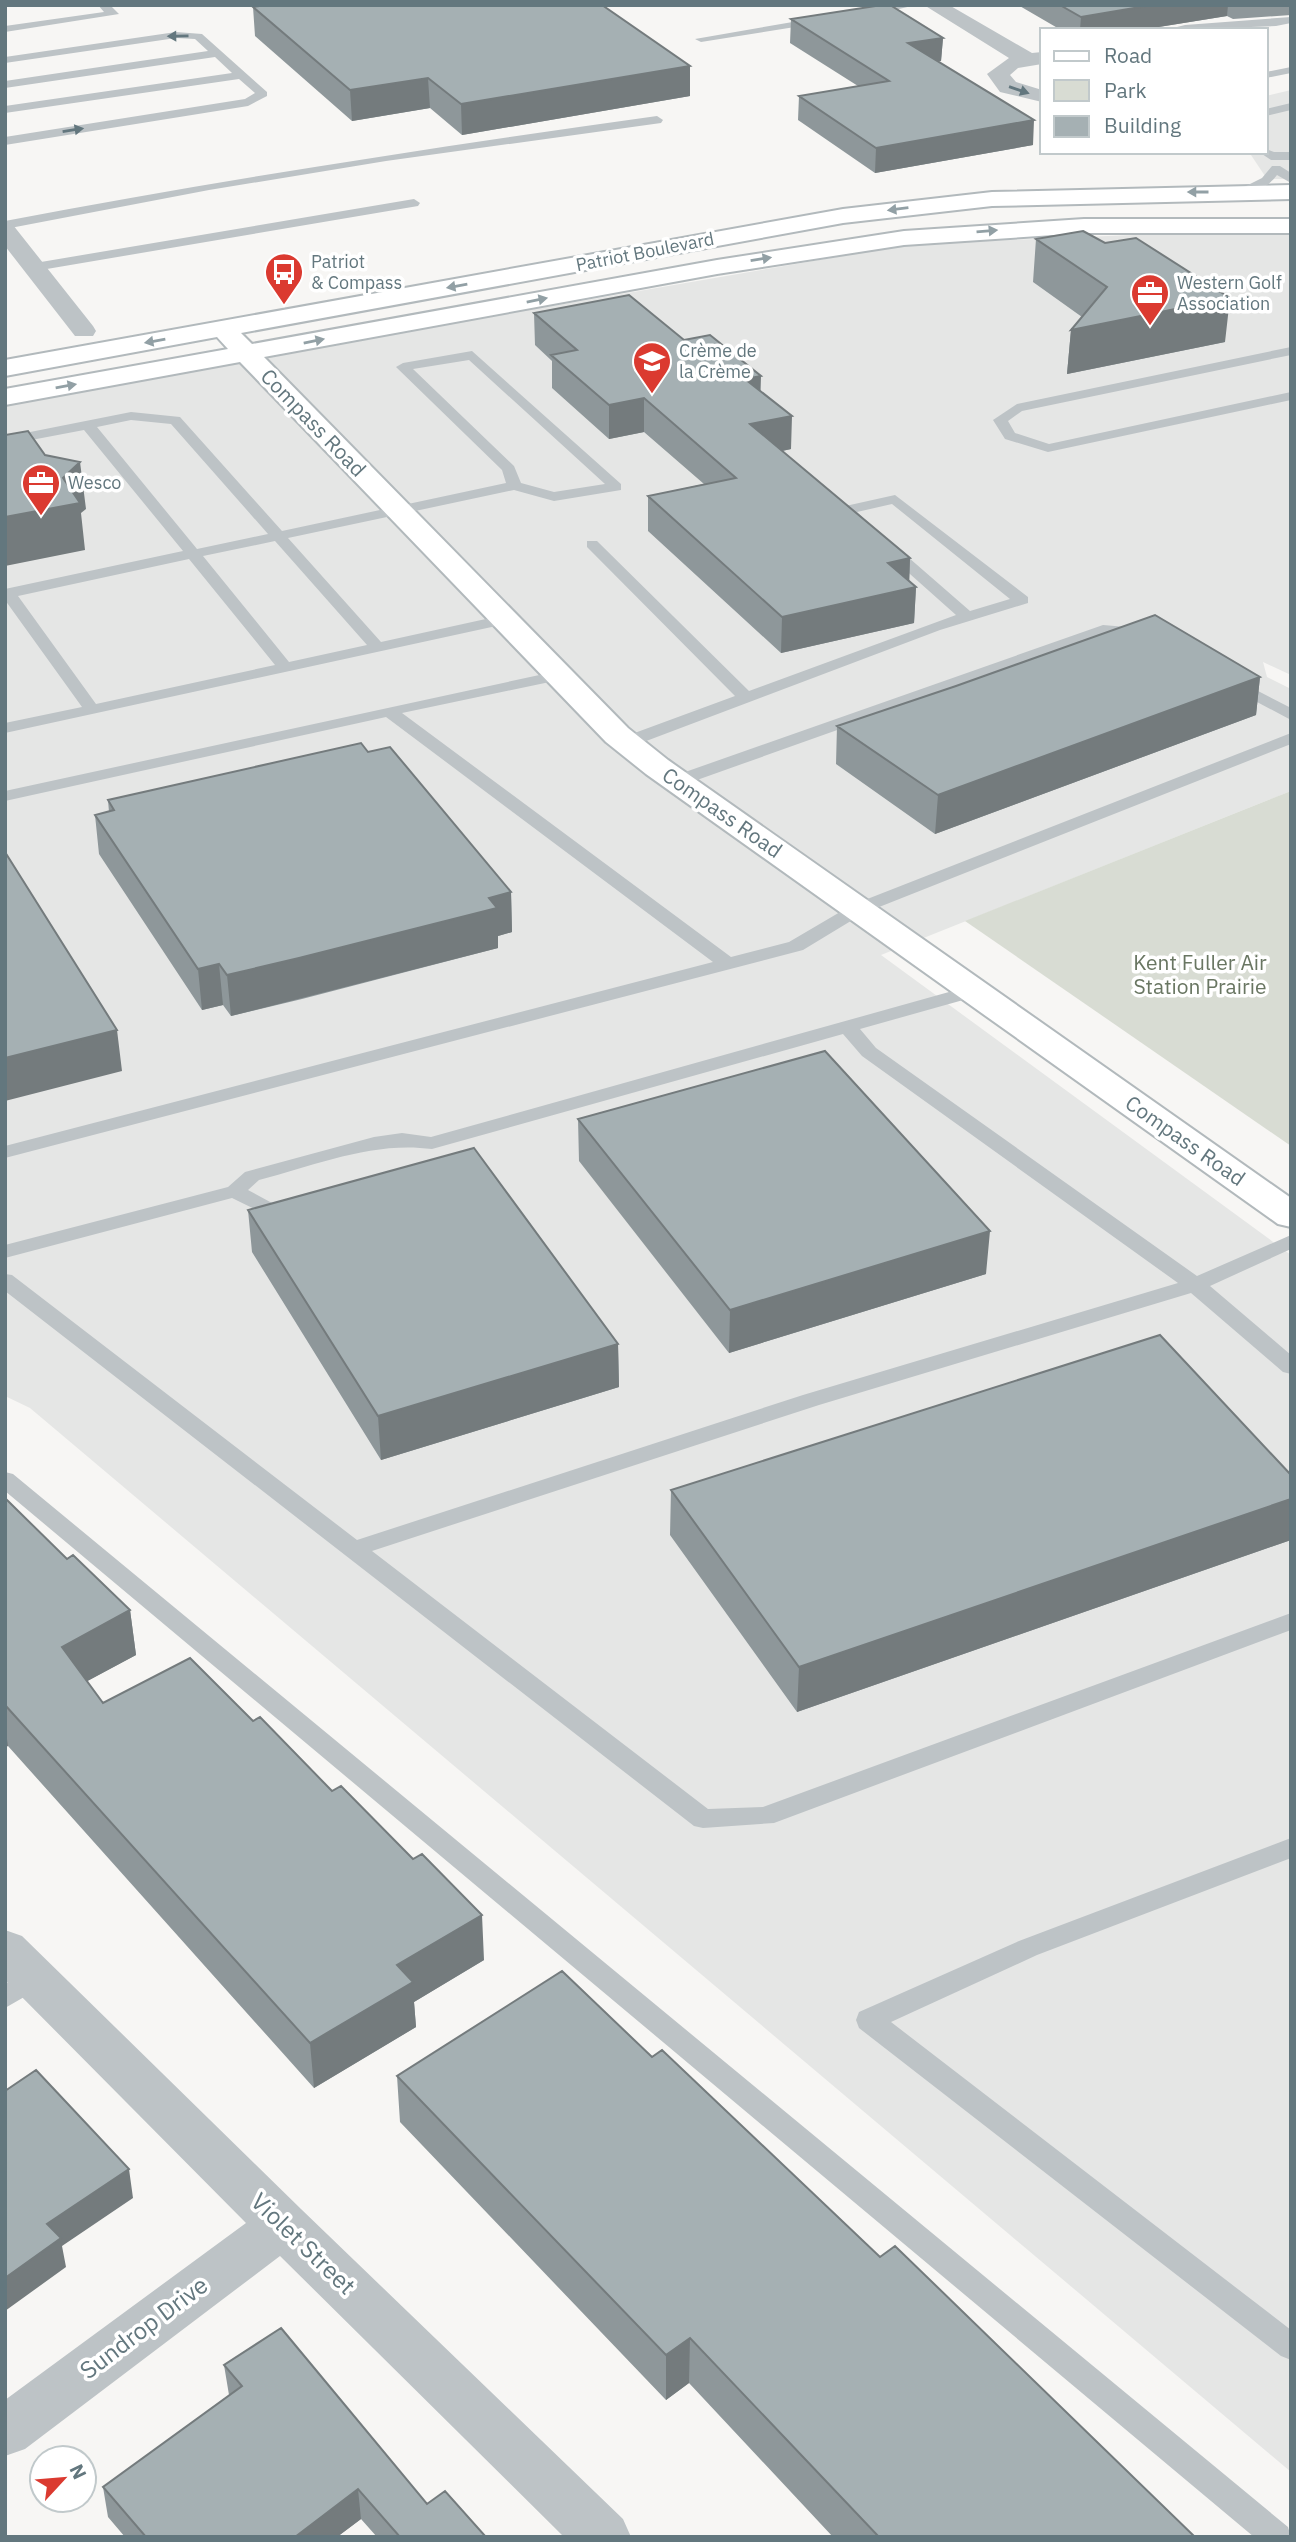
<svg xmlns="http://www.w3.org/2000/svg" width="1296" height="2542" font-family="'IBM Plex Sans',sans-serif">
	<rect width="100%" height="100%" fill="#f7f6f4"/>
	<path fill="#e5e6e5" d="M1291,90V179H1267L1249,152H1266V96Z
		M1231,231H1291V675L1263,662L1267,677L1291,689V791L881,955L1291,1255V2472L30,1408L5,1396V406L517,312L912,244Z"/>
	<path fill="#d8dcd3" d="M1291,791V1146L965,921Z"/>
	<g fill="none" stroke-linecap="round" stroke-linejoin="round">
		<defs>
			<path id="secondary" d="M1291,185V199L992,206L843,223L241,333L252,344L717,260L904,231L1084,219H1291V233H1084L904,245L717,274L264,357L628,728L668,760L1291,1198V1227L1278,1224L646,774L606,742L240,362L5,405V389L228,349L217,337L5,376V360L843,209L992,192Z"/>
		</defs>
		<use href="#secondary" stroke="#b2b9bc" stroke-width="4"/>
		<path fill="#bdc3c6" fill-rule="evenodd" d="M98,5H110L119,14L5,32V26L104,12Z
			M892,5H916L869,16L863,13Z
			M1291,17V23L1276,26L1165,30L1185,25Z
			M816,18L820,19V23L701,42L695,39Z
			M176,32L202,34L267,92V96L248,106L5,145V137L245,99L255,93L239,79L5,113V106L232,73L215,57L5,88V81L208,51L195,39L176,38L5,63V57Z
			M1291,67V73L1266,78V72Z
			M1291,103V110L1266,116V109Z
			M657,116L663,120L661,123L386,161L209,190L5,229V221C222,180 439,146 657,116Z
			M1266,149L1274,152H1291V160H1271L1259,152H1266Z
			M1272,166H1280L1291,173V183L1277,175C1269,186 1253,196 1240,195V189L1262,178Z
			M414,199L420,203L418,206L35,271L28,267L35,263Z
			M1291,347V355L1022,411L1008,421L1015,433L1049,444L1291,392V400L1048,452L1005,439L993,420L1017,404Z
			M472,351L621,484V490L554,501L514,490L288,538L381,642L504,615L510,617V623L5,733V723L82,707L5,600V589L183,551L84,430L5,445V437L131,412L180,417L282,531L506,483L502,470L396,367L403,363ZM469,360L605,484L554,492L521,483L514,466L413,369ZM131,420L171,424L268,534L197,549L97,427ZM275,541L367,645L289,662L203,556ZM189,559L275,665L96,704L18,596Z
			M895,495L1028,597V603L940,630L633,746H621L619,742L621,738L735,696L587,547V541H597L749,691L956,615L883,550V544H893L970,611L1010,599L892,504L857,512L872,526L864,531L839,510L841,507Z
			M1103,625L1138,628L1146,633L1138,638L1104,635L683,785H671L668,781L671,777Z
			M558,671L564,673V679L402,713L731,957L789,942L852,905L1291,733V744L864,913L803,950L5,1158V1146L713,962L386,717L5,801V791Z
			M1235,679L1291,708V720L1229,687L1227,684Z
			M974,985L983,991L981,995L860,1029L876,1048L1197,1276L1291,1235V1249L1210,1286L1291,1355V1374L1283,1372L1191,1293L819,1405L372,1551L708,1809L763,1807L1291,1613V1630L774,1823L703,1828L694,1826L5,1291V1274L12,1275L357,1540L803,1395L1178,1283L862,1056L843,1034L432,1149C373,1141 316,1165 259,1180L248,1190L272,1203L295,1205L298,1209L295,1213L267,1215L232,1198L5,1258V1245L228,1187L245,1172L374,1137L402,1133L431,1137Z
			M5,1472L13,1474L1288,2527L1291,2537H1254L5,1491Z
			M1291,1838V1858L1037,1955L891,2022L1291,2330V2360L1281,2356L859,2028L856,2020L859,2012L1019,1941Z
			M36,1968L45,1971L49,1978L45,1985L5,2008V1984Z"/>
		<path fill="#bdc3c6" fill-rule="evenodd" d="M924,5H949L1032,53L1042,52V64L1018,68L1010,75L1016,82L1042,90V102L1000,92L987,74L1009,58Z
			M5,223L13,225L93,326L96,331L93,336H75L5,246Z
			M5,1930L22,1936L301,2209L623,2519L631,2537H564L280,2256L25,2449L5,2456V2400L246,2223L5,1980Z"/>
		<use href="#secondary" fill="#fff" fill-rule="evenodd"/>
	</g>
	<path fill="#8e979a" d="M1018,5H1291V15L1233,19L1227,16L1140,30H1061Z
		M253,7L690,96L462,135L430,108L352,121L255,36Z
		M791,19L943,38L941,61H938L1033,145L875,173L798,120L799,96L858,86L790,43Z
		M1036,239L1105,243L1225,342L1067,374L1071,330L1082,317L1033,282Z
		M534,313L684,340L760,391L791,449L782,451L910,558L909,581L916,587L914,623L781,653L648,531V496L704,484L644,432L609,439L552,388V361L535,345Z
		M1260,677L1256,715L935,834L836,764L837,726Z
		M368,752L511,892L512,932L498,936V948L302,999L231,1016L223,1005L202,1010L99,854L95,815L109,812L108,800Z
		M578,1119L986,1274L729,1353L579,1161Z
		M248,1210L618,1344L619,1387L381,1460L252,1252Z
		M1291,1475V1540L797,1712L670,1535L671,1490Z
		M5,1501L67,1559L130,1610L136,1655L87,1681L103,1703L484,1960L414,2002L416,2027L314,2088L8,1746L5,1747Z
		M652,2057L880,2257L1195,2537H833L689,2383L666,2400L400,2122L397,2076Z
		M224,2365L427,2504L486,2537H377L361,2519L337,2537H125L108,2517L103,2487L229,2395Z"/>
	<path fill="#747b7d" d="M1152,5H1228L1227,16L1140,30H1080L1081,17Z
		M943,38L941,61L907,67L908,43Z
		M690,66V96L462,135L461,104Z
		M428,78L430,108L352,121L350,90Z
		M1034,120L1033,145L875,173L876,148Z
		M1230,298L1225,342L1067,374L1071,330Z
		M761,376L760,409L745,379Z
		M644,398V432L609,439V405Z
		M792,416L791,449L749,458L750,424Z
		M80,462L86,509L81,513L85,550L5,566V518L63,478Z
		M910,558L909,588L916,587L914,623L781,653L782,617L888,563Z
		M1260,677L1256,715L935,834L938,795Z
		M511,892L512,932L498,936V948L231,1016L227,975Z
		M219,964L223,1005L202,1010L198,969Z
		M117,1030L122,1071L5,1101V1058Z
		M990,1231L986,1274L729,1353L730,1310Z
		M618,1344L619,1387L381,1460L378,1416Z
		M1291,1499V1540L797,1712L799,1667Z
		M130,1610L136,1655L69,1691L62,1647Z
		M5,1726L8,1746L5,1747Z
		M482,1915L484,1960L414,2002L416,2027L314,2088L310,2043L397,1965Z
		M129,2169L133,2198L62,2246L66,2267L5,2311V2278L47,2224Z
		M690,2338L689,2383L666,2400V2355Z
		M358,2489L361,2519L337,2537H295Z"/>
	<path fill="#a5b0b3" stroke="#747b7d" stroke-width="2" d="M267,5H602L690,66L461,104L428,78L350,90L253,7Z
		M882,5H890L943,38L908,43L1034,120L876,148L799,96L889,81L791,19Z
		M1060,5H1152L1081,17Z
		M1083,231L1105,243L1136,238L1230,298L1071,330L1107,287L1036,239Z
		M629,295L684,340L710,335L761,376L745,379L792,416L750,424L910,558L888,563L916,587L782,617L648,496L736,478L644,398L609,405L551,355L577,350L534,313Z
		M28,431L45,455L80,462L63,478L80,503L5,517V435Z
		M1155,615L1260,677L938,795L837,726L956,686Z
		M361,743L368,752L390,747L511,892L489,898L497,908L299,958L227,975L219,964L198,969L95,815L114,810L108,800Z
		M5,852L117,1030L5,1058Z
		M825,1051L990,1231L730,1310L578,1119Z
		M474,1148L618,1344L378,1416L248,1210Z
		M1160,1335L1291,1475V1499L799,1667L671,1490Z
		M7,1500L67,1559L73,1555L130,1610L62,1647L103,1703L190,1658L253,1721L260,1717L332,1791L341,1786L413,1859L422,1854L482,1915L397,1965L413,1982L310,2043L5,1705V1501Z
		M562,1971L652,2057L662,2050L880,2257L895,2246L1195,2537H879L690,2338L666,2355L397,2076Z
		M36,2070L129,2169L47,2224L61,2238L5,2278V2091Z
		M281,2328L427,2504L445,2491L486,2537H400L358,2489L295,2537H146L103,2487L242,2386L224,2365Z"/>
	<defs><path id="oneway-solid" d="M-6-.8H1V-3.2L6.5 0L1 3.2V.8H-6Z" transform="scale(1.75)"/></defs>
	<g fill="#63777e">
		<use href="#oneway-solid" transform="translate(178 36) rotate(179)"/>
		<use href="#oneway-solid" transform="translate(1019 90) rotate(19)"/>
		<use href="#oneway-solid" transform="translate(73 130) rotate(-9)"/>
	</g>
	<g fill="#92a0a5">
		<use href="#oneway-solid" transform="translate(1198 192) rotate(180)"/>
		<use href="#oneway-solid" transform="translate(898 209) rotate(173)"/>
		<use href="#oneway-solid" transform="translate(987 231) rotate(-5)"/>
		<use href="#oneway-solid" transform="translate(761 259) rotate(-9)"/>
		<use href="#oneway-solid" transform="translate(457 286) rotate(170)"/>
		<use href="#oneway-solid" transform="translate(537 300) rotate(-11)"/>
		<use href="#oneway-solid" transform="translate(155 341) rotate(170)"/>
		<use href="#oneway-solid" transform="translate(314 341) rotate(-11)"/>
		<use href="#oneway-solid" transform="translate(66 386) rotate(-10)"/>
	</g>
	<defs>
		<symbol id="bus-pin" viewBox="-11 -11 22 30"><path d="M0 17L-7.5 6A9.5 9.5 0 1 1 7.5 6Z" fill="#db3a30" stroke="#fff"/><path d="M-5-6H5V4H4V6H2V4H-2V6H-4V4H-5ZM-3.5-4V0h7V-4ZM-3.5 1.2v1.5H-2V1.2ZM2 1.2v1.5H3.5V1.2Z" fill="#fff"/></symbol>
		<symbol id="office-pin" viewBox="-11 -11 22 30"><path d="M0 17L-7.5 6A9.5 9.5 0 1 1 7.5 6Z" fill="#db3a30" stroke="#fff"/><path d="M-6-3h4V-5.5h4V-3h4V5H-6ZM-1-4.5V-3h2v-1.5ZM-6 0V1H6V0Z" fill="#fff"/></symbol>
		<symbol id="school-pin" viewBox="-11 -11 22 30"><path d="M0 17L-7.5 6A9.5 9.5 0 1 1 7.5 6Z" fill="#db3a30" stroke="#fff"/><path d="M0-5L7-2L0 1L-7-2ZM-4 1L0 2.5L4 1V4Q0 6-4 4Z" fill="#fff"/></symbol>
	</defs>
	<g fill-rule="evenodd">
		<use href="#bus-pin" x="262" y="250" width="44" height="60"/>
		<use href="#office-pin" x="1128" y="271" width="44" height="60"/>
		<use href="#school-pin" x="630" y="339" width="44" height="60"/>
		<use href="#office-pin" x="19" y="461" width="44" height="60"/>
	</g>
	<g text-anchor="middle" stroke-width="7" stroke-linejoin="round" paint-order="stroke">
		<g font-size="18" fill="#63777e" stroke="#fff">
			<text transform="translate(645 252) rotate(-11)" y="6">Patriot Boulevard</text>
		</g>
		<g font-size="18" fill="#63777e" stroke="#fff" text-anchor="start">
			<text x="311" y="268">Patriot<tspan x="311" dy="21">&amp; Compass</tspan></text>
			<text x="1177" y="289">Western Golf<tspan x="1177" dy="21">Association</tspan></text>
			<text x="679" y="357">Crème de<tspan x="679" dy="21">la Crème</tspan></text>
			<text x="68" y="489">Wesco</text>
		</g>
		<g font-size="21" fill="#63777e" stroke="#fff">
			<text transform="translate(313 423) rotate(46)" y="7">Compass Road</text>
			<text transform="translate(722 813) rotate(35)" y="7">Compass Road</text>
			<text transform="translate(1185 1141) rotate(35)" y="7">Compass Road</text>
		</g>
		<g font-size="21" fill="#697662" stroke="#fff">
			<text x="1200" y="970">Kent Fuller Air<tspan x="1200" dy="24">Station Prairie</tspan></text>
		</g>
		<g font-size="24" fill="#63777e" stroke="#fff">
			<text transform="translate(303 2244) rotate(44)" y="8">Violet Street</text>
			<text transform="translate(144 2328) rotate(-37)" y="8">Sundrop Drive</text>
		</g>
	</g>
	<rect width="1296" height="2542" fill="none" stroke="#63777e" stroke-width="14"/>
	<rect x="1040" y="28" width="228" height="126" fill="#ffffff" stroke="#c1c9cb" stroke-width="2"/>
	<rect x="1054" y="51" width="35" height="10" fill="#ffffff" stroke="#c1c9cb" stroke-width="2"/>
	<text x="1104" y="63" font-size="21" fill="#63777e">Road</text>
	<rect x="1054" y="80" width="35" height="21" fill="#d8dcd3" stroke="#c1c9cb" stroke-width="2"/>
	<text x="1104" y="98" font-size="21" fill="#63777e">Park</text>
	<rect x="1054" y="116" width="35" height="21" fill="#a5b0b3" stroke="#c1c9cb" stroke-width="2"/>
	<text x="1104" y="133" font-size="21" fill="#63777e">Building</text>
	<g transform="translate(63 2479) rotate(64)"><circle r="33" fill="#ffffff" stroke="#c1c9cb" stroke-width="2"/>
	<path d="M0-5L12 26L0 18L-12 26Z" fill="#db3a30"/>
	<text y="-10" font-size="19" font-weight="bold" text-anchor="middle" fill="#63777e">N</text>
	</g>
</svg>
